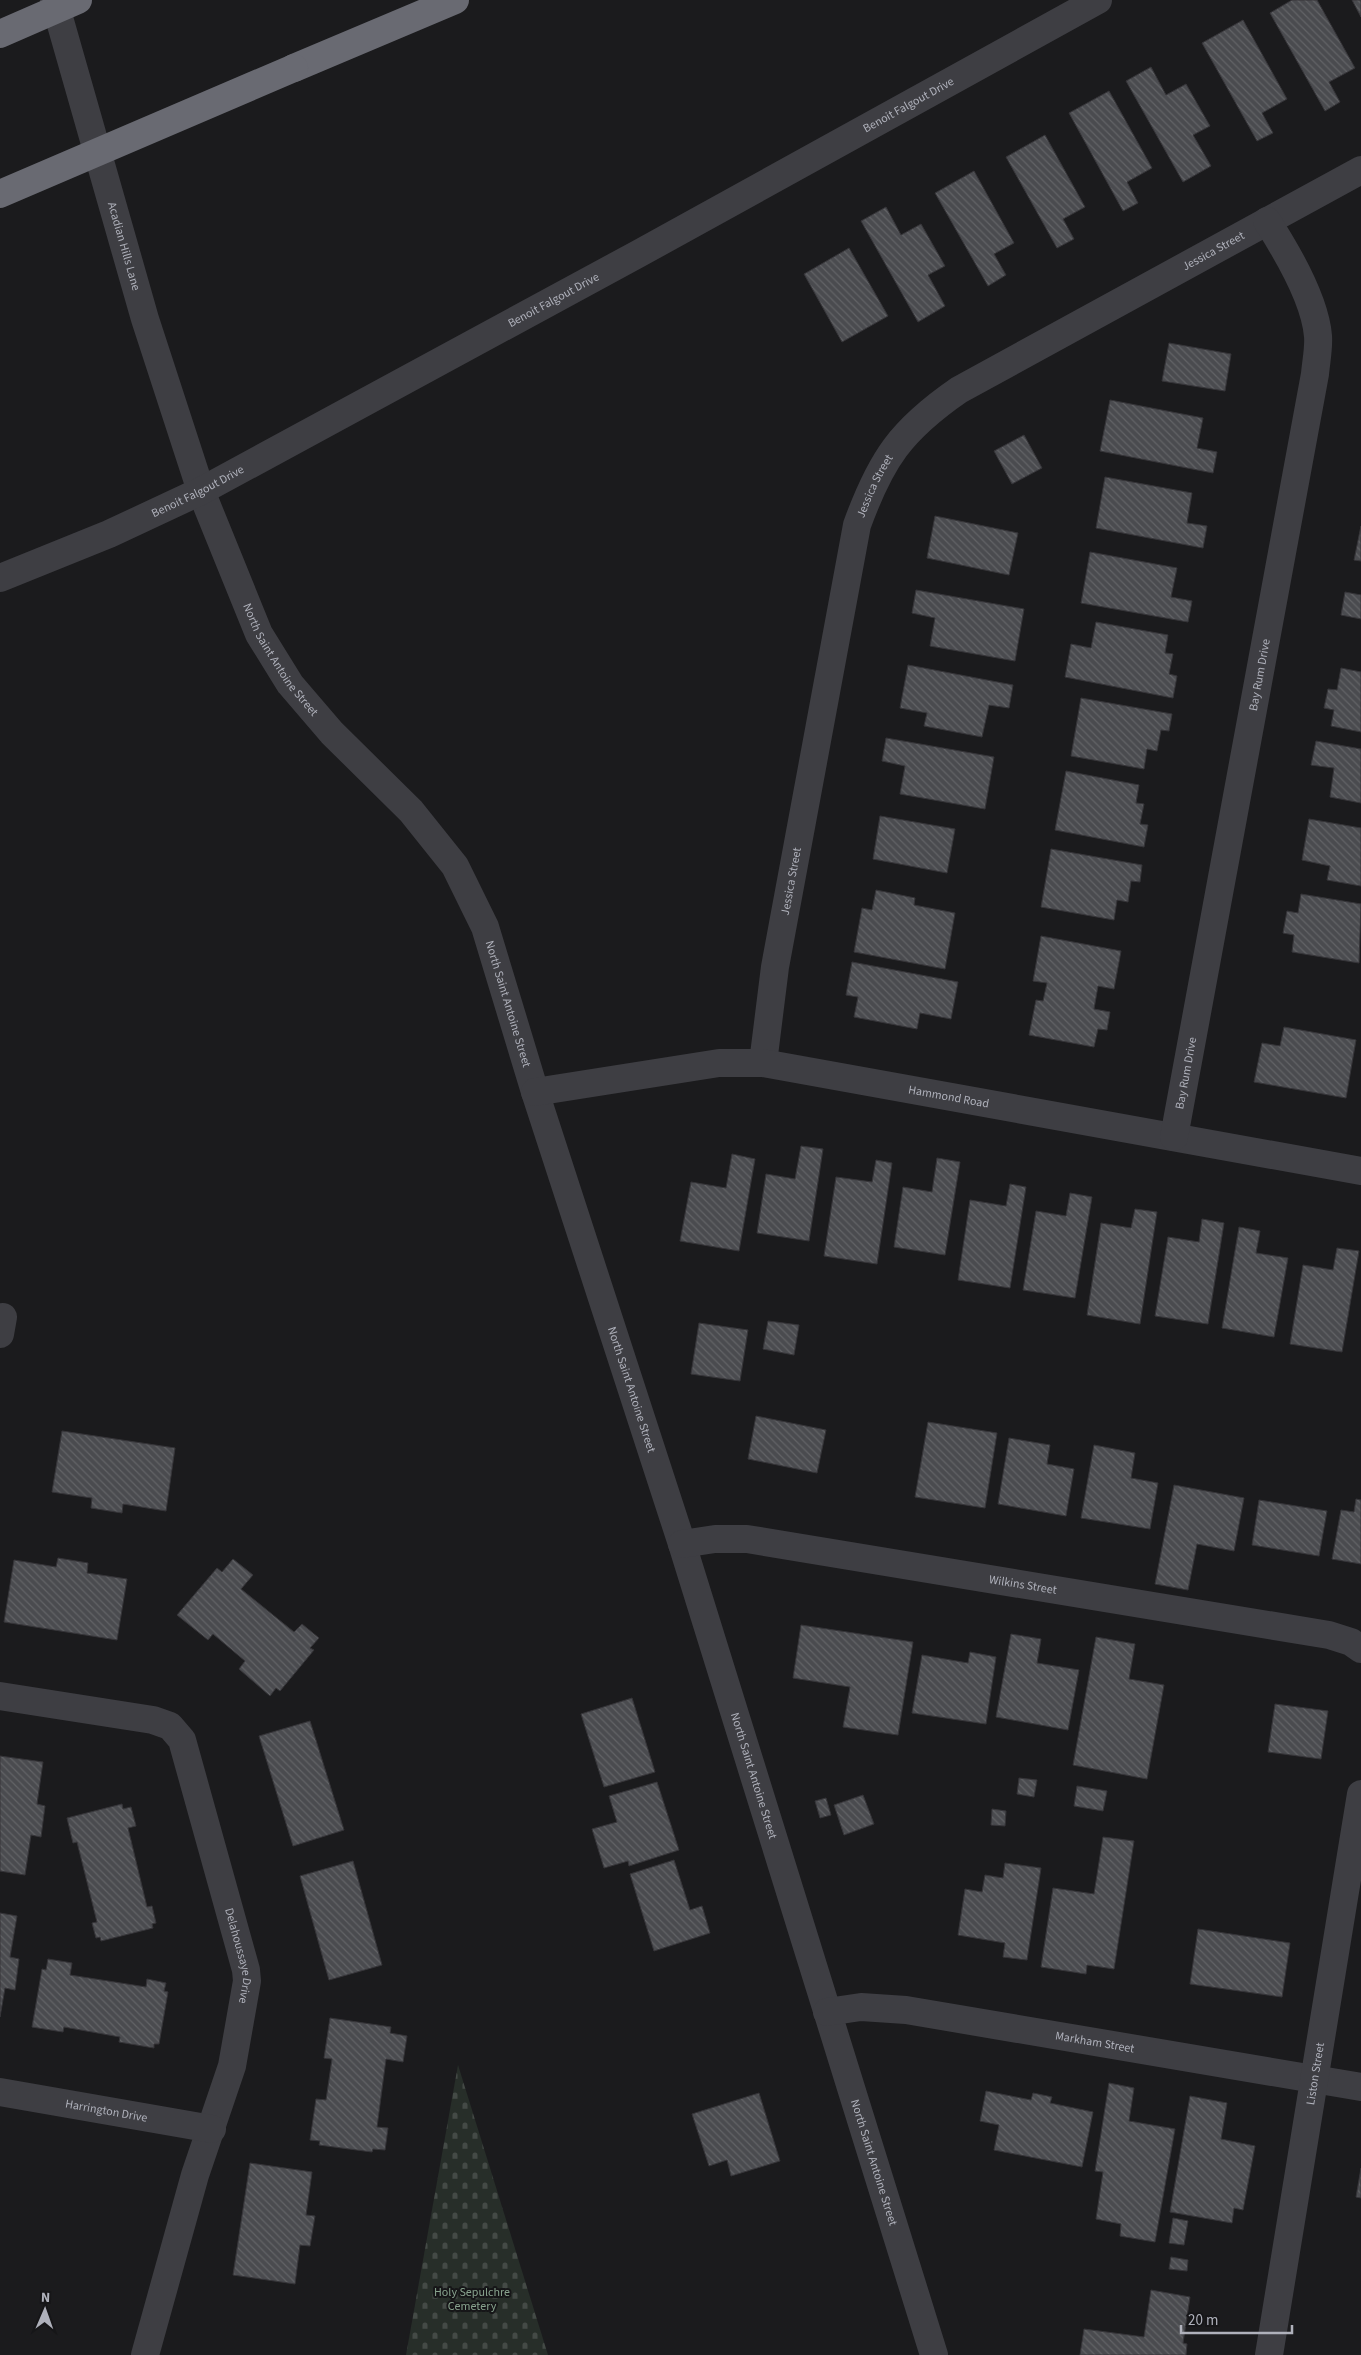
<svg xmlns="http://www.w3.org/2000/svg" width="1361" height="2355" font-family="'Source Sans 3',sans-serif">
	<defs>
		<pattern id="cemetery-stones" width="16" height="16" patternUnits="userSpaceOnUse" patternTransform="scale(1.25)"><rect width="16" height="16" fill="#272e29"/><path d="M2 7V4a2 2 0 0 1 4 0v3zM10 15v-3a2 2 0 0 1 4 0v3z" fill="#444a46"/></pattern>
		<pattern id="building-back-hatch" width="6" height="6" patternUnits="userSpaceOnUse" patternTransform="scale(1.25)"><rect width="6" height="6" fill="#4a4b4f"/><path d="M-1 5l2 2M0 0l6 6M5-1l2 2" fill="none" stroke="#626366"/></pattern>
	</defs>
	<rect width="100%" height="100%" fill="#1b1b1d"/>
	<path fill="url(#cemetery-stones)" d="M458,2065L548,2355H406Z"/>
	<path fill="url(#building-back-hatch)" stroke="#363539" d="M1292,0H1317L1355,68L1329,82L1340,102L1325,111L1270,13Z
		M1352,0H1361V17Z
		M1243,20L1287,99L1262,113L1273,133L1257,141L1202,43Z
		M1151,67L1166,95L1186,84L1210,126L1193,135L1211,166L1183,182L1126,81Z
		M1109,91L1152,168L1127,182L1138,203L1123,211L1069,113Z
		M1045,135L1085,207L1063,219L1074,239L1057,248L1006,157Z
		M974,171L1014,243L994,254L1006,275L988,286L935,193Z
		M886,207L901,235L921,224L945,266L928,275L945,306L918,322L861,221Z
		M849,248L888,316L842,342L804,274Z
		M1169,343L1231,354L1225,391L1162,381Z
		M1110,400L1203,418L1197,448L1217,452L1213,473L1100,451Z
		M1024,435L1042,468L1012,484L994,451Z
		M1105,477L1192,493L1187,523L1207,526L1203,548L1096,528Z
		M935,516L1018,533L1009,575L927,558Z
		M1361,526V561L1354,560Z
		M1090,552L1177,568L1171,597L1192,601L1188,622L1081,603Z
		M916,590L1024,609L1015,661L930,646L935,618L912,613Z
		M1345,592L1361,595V619L1341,615Z
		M1096,622L1168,635L1165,653L1173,654L1169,674L1177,676L1173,698L1065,677L1071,644L1091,648Z
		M908,665L1013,685L1009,708L989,705L982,737L924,726L927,713L900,708Z
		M1341,668L1361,672V732L1331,726L1334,710L1324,708L1328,689L1337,690Z
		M1081,698L1172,714L1169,731L1161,730L1157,751L1147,749L1144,769L1071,756Z
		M886,738L994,757L985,809L900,794L905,766L882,761Z
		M1316,741L1361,749V803L1330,797L1334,768L1311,765Z
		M1066,771L1139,785L1136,803L1144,804L1140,824L1148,825L1144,847L1055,830Z
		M880,816L955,829L947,873L873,859Z
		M1309,819L1361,828V886L1327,880L1330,866L1302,860Z
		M1051,849L1142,865L1140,882L1131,881L1128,902L1117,900L1114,920L1041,907Z
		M876,890L915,898L914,905L955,913L945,969L854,952L862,908L872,910Z
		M1301,894L1361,904L1359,963L1292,952L1294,935L1283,933L1287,911L1298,913Z
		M1041,936L1121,951L1114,989L1098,986L1094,1009L1110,1012L1107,1030L1098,1029L1094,1047L1029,1035L1036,1000L1043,1001L1047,983L1033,981Z
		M852,962L958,982L951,1019L920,1013L917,1029L854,1017L858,997L846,995Z
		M1284,1027L1356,1040L1346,1098L1254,1082L1262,1043L1280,1046Z
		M801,1146L823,1149L809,1241L757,1233L766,1174L795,1179Z
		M732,1154L755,1159L739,1251L680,1241L691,1182L726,1188Z
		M937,1158L960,1162L945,1255L894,1247L903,1187L932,1192Z
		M876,1160L892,1163L877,1264L824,1256L836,1177L872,1182Z
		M1010,1184L1026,1187L1010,1288L958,1280L970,1200L1006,1206Z
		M1070,1193L1092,1197L1075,1298L1023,1290L1036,1211L1066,1216Z
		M1135,1209L1157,1212L1140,1324L1087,1315L1101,1223L1131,1228Z
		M1202,1219L1224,1223L1208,1324L1155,1316L1168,1237L1199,1242Z
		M1239,1227L1260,1231L1256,1253L1288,1258L1274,1337L1222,1328Z
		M1337,1248L1359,1251L1342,1352L1290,1344L1303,1265L1333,1270Z
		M768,1321L799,1325L794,1355L763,1349Z
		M699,1323L748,1330L740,1381L691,1374Z
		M756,1416L826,1430L817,1473L748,1459Z
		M928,1422L997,1433L985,1508L915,1497Z
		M62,1431L175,1448L166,1511L123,1504L122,1513L91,1508L92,1498L52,1492Z
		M1009,1438L1050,1445L1047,1464L1074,1469L1066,1516L998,1504Z
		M1094,1445L1135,1453L1131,1478L1158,1483L1150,1529L1081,1518Z
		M1174,1485L1244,1498L1234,1551L1197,1544L1188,1590L1155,1584Z
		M1356,1499L1361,1500V1564L1332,1559L1341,1510L1354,1512Z
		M1259,1500L1327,1511L1319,1556L1252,1545Z
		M58,1558L88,1563L87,1573L127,1579L117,1640L4,1622L14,1560L56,1567Z
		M233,1559L253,1575L241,1589L294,1632L302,1624L319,1638L310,1648L314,1650L280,1691L276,1688L270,1696L239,1669L245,1661L213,1634L208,1640L177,1615L217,1568L222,1572Z
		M801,1625L913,1642L898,1735L843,1727L850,1687L793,1678Z
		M1011,1634L1041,1639L1037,1663L1079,1670L1068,1730L996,1717Z
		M1096,1637L1135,1644L1129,1679L1164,1685L1147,1779L1073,1765Z
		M970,1652L996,1657L986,1724L912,1713L922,1655L968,1663Z
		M632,1698L655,1772L604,1787L581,1714Z
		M1275,1704L1328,1711L1321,1759L1268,1752Z
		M310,1721L344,1830L293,1846L259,1736Z
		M0,1756L43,1762L37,1804L45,1806L41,1837L31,1835L25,1875L0,1871Z
		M1019,1778L1037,1780L1034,1797L1017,1794Z
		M657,1782L679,1850L629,1866L628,1861L604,1868L592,1829L617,1822L609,1796Z
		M1077,1786L1107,1791L1103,1811L1074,1806Z
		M863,1795L874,1824L844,1835L834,1805Z
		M826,1798L831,1815L820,1818L815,1801Z
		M122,1804L123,1809L131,1807L136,1826L128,1828L147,1907L152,1906L156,1923L152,1924L153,1928L101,1941L100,1937L96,1938L92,1923L97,1922L77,1842L73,1843L67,1818Z
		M992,1809L1006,1811L1005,1826L991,1825Z
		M1103,1837L1134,1841L1114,1969L1087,1965L1086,1974L1041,1967L1053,1888L1094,1894Z
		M674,1860L690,1910L702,1906L710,1933L654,1951L630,1874Z
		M353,1861L382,1965L329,1980L300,1876Z
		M1005,1863L1041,1868L1027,1960L1003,1957L1005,1943L958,1935L965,1889L982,1892L985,1875L1003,1878Z
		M0,1913L17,1916L10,1957L19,1959L15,1990L5,1988L0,2017Z
		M1198,1929L1290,1943L1282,1997L1190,1984Z
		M48,1959L72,1963L70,1975L146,1987L147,1979L166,1983L164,1991L168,1992L159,2044H154V2048L119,2042L120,2037L64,2027L63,2032L32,2027L42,1969L46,1970Z
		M330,2018L391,2027L390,2033L407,2036L403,2062L386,2059L377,2127L388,2128L385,2150L373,2149L372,2152L319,2145L320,2141L310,2140L316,2099L326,2100L332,2059L324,2058Z
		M1109,2083L1134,2088L1129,2121L1175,2129L1155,2242L1120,2236L1121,2224L1096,2219L1103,2172L1095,2171Z
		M986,2091L1031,2100L1033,2093L1052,2097L1050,2103L1093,2112L1082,2167L994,2150L999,2125L980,2121Z
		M759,2093L780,2161L731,2176L727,2160L709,2166L692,2114Z
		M1190,2096L1227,2103L1221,2139L1255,2146L1243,2210L1234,2208L1232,2223L1170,2212Z
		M250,2163L312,2172L306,2215L315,2216L310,2246L300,2245L295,2284L233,2275Z
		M1361,2168V2198L1356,2197Z
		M1173,2218L1188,2221L1184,2245L1169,2243Z
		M1171,2257L1188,2260L1187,2271L1169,2269Z
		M1151,2290L1190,2297L1183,2343L1187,2344L1186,2355H1080L1084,2329L1144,2337Z"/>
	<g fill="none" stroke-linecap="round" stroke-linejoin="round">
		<g stroke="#3e3e43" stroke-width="28">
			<path id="s1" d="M54,0L145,319L201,491L259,634L290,684L332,733L411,811L455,866L485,927L535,1092L682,1544L934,2355"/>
			<path id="s2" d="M0,578L109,534L201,491L638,254L1098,0"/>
			<path id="s3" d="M763,1063L775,967L857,525C881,459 901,430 959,390L1361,170"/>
			<path id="s4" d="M535,1092L719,1063H763L1361,1171"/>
			<path id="s5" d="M1174,1137L1315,374C1316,362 1319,348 1318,336C1315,299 1287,252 1267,221"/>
			<path d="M0,1334L3,1317"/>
			<path id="s6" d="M682,1544L715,1539H747L1329,1635L1351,1642L1361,1649"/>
			<path id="s7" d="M0,1696L153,1720L170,1726L182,1740L246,1970L247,1981L232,2066L195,2175L145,2355"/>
			<path id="s8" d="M827,2012L861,2007L906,2010L1361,2087"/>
			<path id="s9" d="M0,2092L212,2129"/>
			<path id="s10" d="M1269,2355L1361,1794"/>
		</g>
		<path stroke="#696a72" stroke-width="28" d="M294,68L455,0"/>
		<path stroke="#696a72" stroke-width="28" d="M0,34L78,0
			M0,194L294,68"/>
	</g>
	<g text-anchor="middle" stroke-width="4" stroke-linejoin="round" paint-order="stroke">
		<g font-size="12" fill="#afb1bb" stroke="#161618">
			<text dy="4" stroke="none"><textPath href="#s2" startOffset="1025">Benoit Falgout Drive</textPath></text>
			<text dy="4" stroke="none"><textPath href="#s1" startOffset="256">Acadian Hills Lane</textPath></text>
			<text dy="4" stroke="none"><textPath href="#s3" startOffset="1009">Jessica Street</textPath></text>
			<text dy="4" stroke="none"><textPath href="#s2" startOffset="620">Benoit Falgout Drive</textPath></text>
			<text dy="4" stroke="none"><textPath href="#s3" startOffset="589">Jessica Street</textPath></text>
			<text dy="4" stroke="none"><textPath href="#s2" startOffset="216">Benoit Falgout Drive</textPath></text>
			<text dy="4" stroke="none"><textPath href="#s1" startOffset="700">North Saint Antoine Street</textPath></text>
			<text dy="4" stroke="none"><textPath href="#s5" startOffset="470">Bay Rum Drive</textPath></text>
			<text dy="4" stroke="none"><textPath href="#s3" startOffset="184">Jessica Street</textPath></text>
			<text dy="4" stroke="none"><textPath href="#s1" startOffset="1120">North Saint Antoine Street</textPath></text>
			<text dy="4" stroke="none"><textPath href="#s5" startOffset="65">Bay Rum Drive</textPath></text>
			<text dy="4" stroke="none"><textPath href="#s4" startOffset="419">Hammond Road</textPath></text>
			<text dy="4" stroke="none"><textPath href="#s1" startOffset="1525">North Saint Antoine Street</textPath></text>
			<text dy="4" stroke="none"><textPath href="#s6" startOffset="345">Wilkins Street</textPath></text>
			<text dy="4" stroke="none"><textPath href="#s1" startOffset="1930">North Saint Antoine Street</textPath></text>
			<text dy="4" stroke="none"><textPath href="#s7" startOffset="415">Delahoussaye Drive</textPath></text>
			<text dy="4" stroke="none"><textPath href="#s8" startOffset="271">Markham Street</textPath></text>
			<text dy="4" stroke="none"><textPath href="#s10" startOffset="285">Liston Street</textPath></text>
			<text dy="4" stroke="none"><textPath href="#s9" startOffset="108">Harrington Drive</textPath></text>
			<text dy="4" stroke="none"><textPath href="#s1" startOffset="2335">North Saint Antoine Street</textPath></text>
		</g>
		<g font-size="12" fill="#88a38e" stroke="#161618">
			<text x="472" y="2296">Holy Sepulchre<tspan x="472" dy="14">Cemetery</tspan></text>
		</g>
	</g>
	<g transform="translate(45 2310) rotate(2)" stroke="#161618" stroke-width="4" paint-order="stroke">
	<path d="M0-4L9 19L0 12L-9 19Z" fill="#afb1bb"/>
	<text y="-8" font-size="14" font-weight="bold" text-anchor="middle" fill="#afb1bb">N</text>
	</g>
	<path d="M1181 2325v8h111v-8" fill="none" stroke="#afb1bb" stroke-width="2.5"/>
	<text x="1188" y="2325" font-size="15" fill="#afb1bb" stroke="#161618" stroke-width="4" paint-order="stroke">20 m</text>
</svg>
